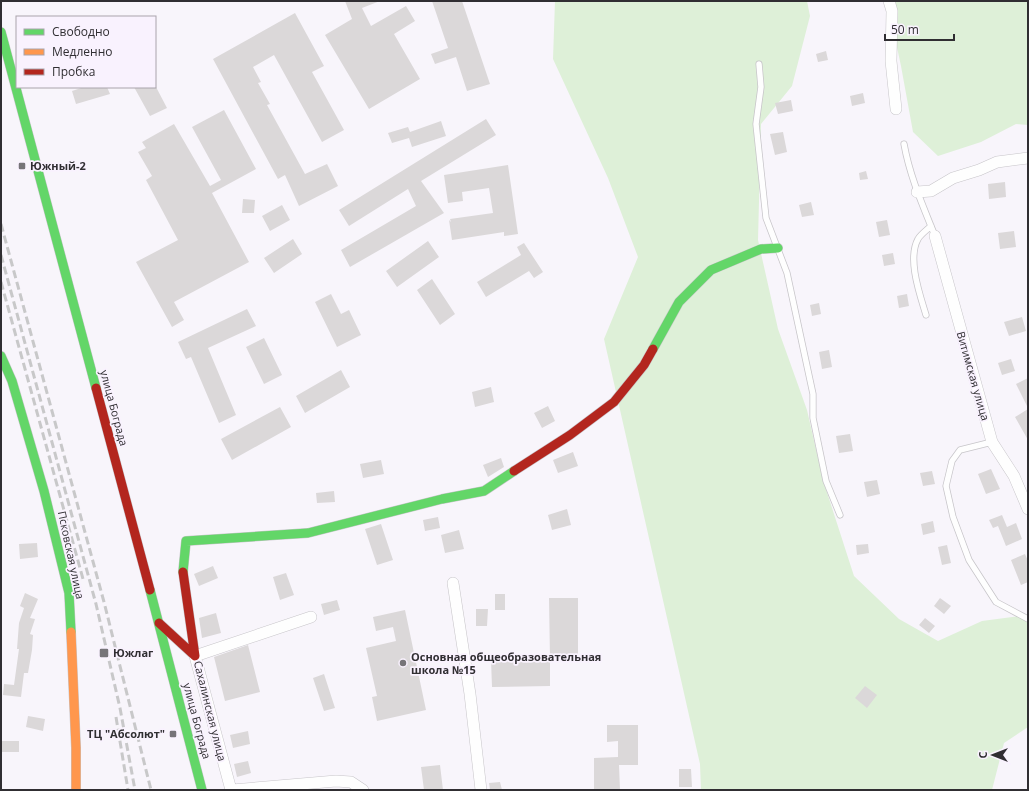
<svg xmlns="http://www.w3.org/2000/svg" width="1029" height="791" font-family="'Open Sans',sans-serif">
	<rect width="100%" height="100%" fill="#f8f5fb"/>
	<path fill="#def0d8" d="M555,1H807L810,16L792,86L761,124L758,240L778,329L807,410L823,480L854,576L899,619L938,641L982,621L1028,615V727L1004,743L992,790H701L700,764L604,339L638,257L608,178L553,59Z
		M887,1H1028V125L1016,124L981,142L938,156L913,132L901,66Z"/>
	<path fill="#dbd8d9" d="M345,1H380L362,8L371,26L406,6L415,21L394,34L420,79L369,109L325,35L352,19Z
		M432,1H462L490,84L467,91L456,57L435,64L431,54L448,48Z
		M295,13L324,66L312,72L344,130L322,142L274,55L253,67L261,82L258,83L270,104L267,105L305,174L327,164L338,186L299,206L285,175L278,179L213,59Z
		M826,51L828,60L818,62L816,54Z
		M84,87H107L110,94L76,104L72,91Z
		M134,87H156L167,108L150,116Z
		M863,93L865,103L852,106L850,96Z
		M791,100L793,111L778,114L775,103Z
		M224,110L256,169L212,193L249,262L174,302L184,320L172,327L136,262L178,240L146,180L152,176L138,152L146,148L142,142L174,124L210,186L221,180L192,127Z
		M486,119L496,135L421,181L444,213L350,267L341,250L416,206L408,189L349,226L339,210Z
		M441,121L446,136L412,147L409,138L392,143L388,133L408,127L410,132Z
		M783,132L787,152L775,155L770,134Z
		M508,165L518,234L504,236V232L452,240L449,220L451,222L450,219L493,213L489,188L462,192L463,201L448,203L444,175Z
		M866,171L868,179L860,180L859,173Z
		M1005,182L1006,197L989,199L988,184Z
		M243,199L255,200L254,213H242Z
		M811,202L814,215L802,217L799,205Z
		M282,205L290,220L270,231L262,216Z
		M887,220L890,235L879,237L876,222Z
		M1014,231L1016,247L1000,249L998,233Z
		M293,239L302,254L274,273L264,258Z
		M428,241L439,257L397,287L386,271Z
		M524,243L543,272L534,278L529,271L486,297L477,282L521,255L517,247Z
		M893,253L895,264L884,266L882,255Z
		M432,279L455,314L440,325L417,290Z
		M331,294L341,314L349,310L361,335L337,347L315,302Z
		M907,294L909,306L899,308L897,296Z
		M819,303L821,314L812,316L810,305Z
		M247,309L256,326L208,348L236,415L219,423L191,357L186,359L178,342Z
		M1022,317L1026,331L1009,336L1004,322Z
		M264,338L282,375L264,384L246,347Z
		M829,350L832,367L822,369L819,352Z
		M1011,359L1015,371L1002,375L998,363Z
		M341,370L350,387L305,413L296,396Z
		M1028,378V408L1016,384Z
		M491,387L494,402L475,407L472,392Z
		M548,406L555,421L542,428L534,413Z
		M280,407L291,427L232,460L221,439Z
		M1028,409V440L1015,417Z
		M850,434L853,451L839,453L836,436Z
		M573,452L578,466L558,473L553,460Z
		M501,458L504,467L488,477L483,465Z
		M381,460L384,474L363,478L360,464Z
		M991,469L1000,489L986,494L978,474Z
		M932,471L935,484L923,486L920,473Z
		M877,480L880,494L867,497L864,482Z
		M334,491L335,502L317,503L316,493Z
		M567,509L571,525L552,530L548,515Z
		M1002,515L1007,527L1016,523L1022,539L1006,546L998,526L993,528L989,520Z
		M438,517L440,528L425,531L423,520Z
		M933,521L935,532L923,535L921,524Z
		M381,524L393,560L377,565L365,529Z
		M459,530L464,549L445,553L441,535Z
		M37,543L38,557L20,559L19,544Z
		M868,544L869,553L857,555L856,545Z
		M947,545L951,563L942,565L938,547Z
		M1025,554L1028,561V582L1021,585L1011,560Z
		M213,566L218,578L199,586L194,574Z
		M286,573L294,595L280,600L273,577Z
		M25,593L38,599L30,618L35,619L30,634L33,635L32,650L28,673H24L21,697L3,695L4,684L14,685L19,649H17L19,623L24,608L20,606Z
		M495,594H505V610H495Z
		M549,598H578V658L550,659Z
		M940,598L951,606L944,614L934,606Z
		M337,600L340,610L324,615L321,604Z
		M476,609H488L487,626H476Z
		M405,610L426,710L377,721L372,697L377,696L366,648L396,641L393,627L376,631L373,617Z
		M216,613L221,633L202,638L199,618Z
		M925,618L935,626L929,633L919,625Z
		M248,645L260,692L225,701L214,657Z
		M550,659V686L492,687L491,660Z
		M324,674L335,708L324,711L313,678Z
		M865,686L877,695L867,708L855,698Z
		M28,716L45,719L43,731L26,727Z
		M607,725H638V765H619L620,790H594V758L618,757V741L607,742Z
		M248,731L250,744L233,748L230,735Z
		M1,741H19V752H1Z
		M248,761L251,773L237,777L234,764Z
		M440,765L443,790H424L421,767Z
		M679,769H691L692,787H679Z
		M500,782L502,790H490L489,783Z"/>
	<g fill="none" stroke-linecap="round" stroke-linejoin="round">
		<defs>
			<path id="lane" d="M759,64L761,87L756,124L766,218L787,273L813,394V418L826,481L840,515
				M904,144C910,177 923,206 935,236
				M926,315C920,295 907,259 918,239C921,234 927,230 931,226
				M992,442L960,450L952,461L946,486L953,517L969,560L996,602L1028,619"/>
			<path id="street" d="M889,1L892,11L891,61L896,109
				M917,192L931,191L953,178L979,170L997,162L1028,158
				M935,236L992,442L1014,476L1028,509
				M453,583L470,694L481,790
				M231,790L195,656L311,617
				M232,790L336,781L351,782L363,790"/>
			<path id="fast" d="M1,32L96,388
				M653,349L679,302L711,270L761,249L778,248
				M1,356L12,381L44,491L69,593L71,632
				M183,572L186,541L308,533L442,499L484,491L514,471
				M150,590L202,790"/>
			<path id="slow" d="M71,632L76,748V790"/>
			<path id="jam" d="M96,388L150,590
				M514,471L570,435L614,402L644,365L653,349
				M159,623L195,656L183,572"/>
		</defs>
		<use href="#lane" stroke="#c7c5c9" stroke-width="7"/>
		<use href="#street" stroke="#c7c5c9" stroke-width="12"/>
		<use href="#fast" stroke="#c7c5c9" stroke-width="10"/>
		<use href="#slow" stroke="#c7c5c9" stroke-width="10"/>
		<use href="#jam" stroke="#c7c5c9" stroke-width="10"/>
		<use href="#lane" stroke="#fefefe" stroke-width="5.5"/>
		<use href="#street" stroke="#fefefe" stroke-width="11"/>
		<use href="#fast" stroke="#63d668" stroke-width="9"/>
		<use href="#slow" stroke="#ff974d" stroke-width="9"/>
		<use href="#jam" stroke="#b3261e" stroke-width="9"/>
		<path stroke="#c8c8c9" stroke-width="3" stroke-dasharray="8 4" stroke-linecap="butt" d="M1,224L104,602L151,790
			M1,255L96,604L120,708L135,790
			M1,282L83,579
			M116,717L128,790"/>
	</g>
	<g fill="#767478" stroke="#f9f2fe" stroke-width="1.5">
		<rect x="18" y="162" width="8" height="8" rx="2"/>
		<rect x="99" y="648" width="10" height="10" rx="2"/>
		<circle cx="403" cy="663" r="4"/>
		<rect x="169" y="730" width="8" height="8" rx="2"/>
	</g>
	<g text-anchor="middle" stroke-width="3.5" stroke-linejoin="round" paint-order="stroke">
		<g font-size="11" font-weight="bold" fill="#302e32" stroke="#f9f2fe" text-anchor="start">
			<text x="30" y="170">Южный-2</text>
			<text x="113" y="657">Южлаг</text>
			<text x="411" y="661">Основная общеобразовательная<tspan x="411" dy="13">школа №15</tspan></text>
			<text x="165" y="738" text-anchor="end">ТЦ "Абсолют"</text>
		</g>
		<g font-size="11" fill="#302e32" stroke="#f9f2fe">
			<text transform="translate(973 376) rotate(74)" y="4">Витимская улица</text>
			<text transform="translate(114 408) rotate(75)" y="4">улица Бограда</text>
			<text transform="translate(71 555) rotate(78)" y="4">Псковская улица</text>
			<text transform="translate(210 711) rotate(76)" y="4">Сахалинская улица</text>
			<text transform="translate(197 721) rotate(75)" y="4">улица Бограда</text>
		</g>
	</g>
	<rect width="1029" height="791" fill="none" stroke="#302e32" stroke-width="4"/>
	<rect x="16" y="16" width="140" height="72" fill="#f9f2fe" stroke="#a9a4ac"/>
	<rect x="24" y="29" width="20" height="6" fill="#63d668" stroke="#a9a4ac"/>
	<text x="52" y="36" font-size="12" fill="#302e32">Свободно</text>
	<rect x="24" y="49" width="20" height="6" fill="#ff974d" stroke="#a9a4ac"/>
	<text x="52" y="56" font-size="12" fill="#302e32">Медленно</text>
	<rect x="24" y="69" width="20" height="6" fill="#b3261e" stroke="#a9a4ac"/>
	<text x="52" y="76" font-size="12" fill="#302e32">Пробка</text>
	<g transform="translate(993 755) rotate(270)" stroke="#f9f2fe" stroke-width="3" paint-order="stroke">
	<path d="M0-3L7 15L0 10L-7 15Z" fill="#302e32"/>
	<text y="-6" font-size="11" font-weight="bold" text-anchor="middle" fill="#302e32">С</text>
	</g>
	<path d="M885 34v6h69v-6" fill="none" stroke="#302e32" stroke-width="2"/>
	<text x="891" y="34" font-size="12" fill="#302e32" stroke="#f9f2fe" stroke-width="3" paint-order="stroke">50 m</text>
</svg>
